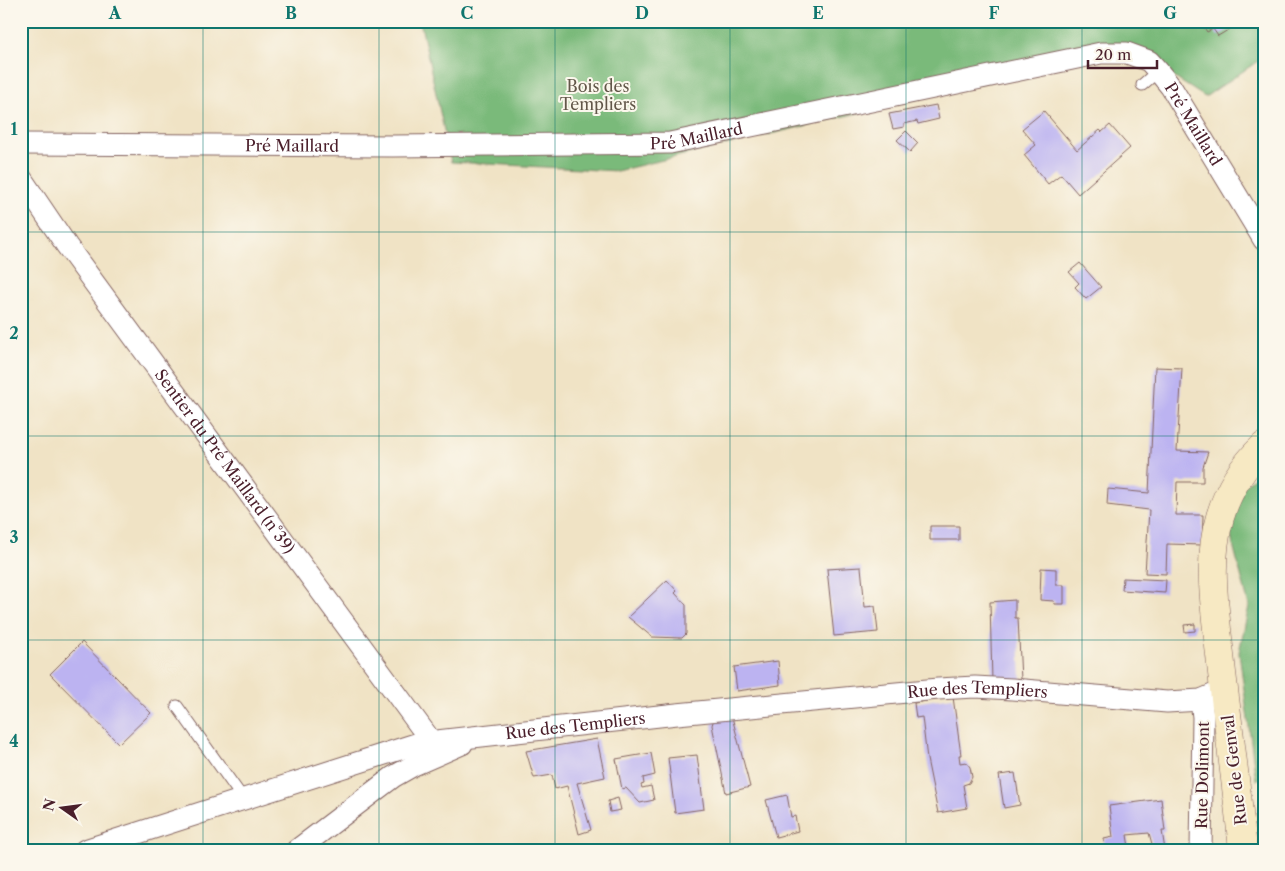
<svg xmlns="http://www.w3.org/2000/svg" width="1285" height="871" font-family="'Libre Caslon Text',serif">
	<rect width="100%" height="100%" fill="#fbf7ec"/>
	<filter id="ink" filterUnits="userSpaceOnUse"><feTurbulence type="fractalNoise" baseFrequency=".02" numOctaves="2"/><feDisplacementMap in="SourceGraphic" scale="10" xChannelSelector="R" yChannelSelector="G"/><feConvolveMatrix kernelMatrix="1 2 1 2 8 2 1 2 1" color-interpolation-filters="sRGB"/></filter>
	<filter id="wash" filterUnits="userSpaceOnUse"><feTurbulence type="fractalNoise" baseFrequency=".0096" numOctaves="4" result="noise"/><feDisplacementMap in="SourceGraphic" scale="20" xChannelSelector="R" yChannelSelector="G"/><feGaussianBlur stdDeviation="1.12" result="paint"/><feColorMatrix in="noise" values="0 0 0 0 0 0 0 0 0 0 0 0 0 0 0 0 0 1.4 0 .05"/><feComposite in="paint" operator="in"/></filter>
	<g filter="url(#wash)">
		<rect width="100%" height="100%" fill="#f0e3c5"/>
		<path fill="#7aba7a" stroke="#626c52" d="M420,21H1264V57L1205,97L1128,48L617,171L451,162Z
			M1264,471V777L1256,780L1239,652L1249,606L1230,533L1244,485Z"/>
		<g id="blocks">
			<path fill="#bcb3f1" d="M1200,21H1229L1233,27L1218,36L1213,29L1207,32Z
				M936,105L939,119L918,124L917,121L904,124V127L893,129L889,114Z
				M1044,111L1077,150L1100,130L1102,132L1110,125L1130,148L1078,194L1061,174L1048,184L1024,155L1036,145L1022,129Z
				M906,131L918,143L910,152L897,140Z
				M1080,263L1101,287L1086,299L1075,287L1079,283L1069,272Z
				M1155,367L1182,368L1177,451L1208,452L1203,467V482H1177L1176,515H1203L1202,545L1167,544L1166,574L1145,573L1149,510L1107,505L1108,489L1149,493Z
				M930,526H959V540H930Z
				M861,567L865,607L875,606L878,632L834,636L827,569Z
				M1041,568L1056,569V585H1064V604H1055L1054,601L1040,600Z
				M1123,578L1166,580L1165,593L1122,590Z
				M667,580L677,591L675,593L686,605V634L682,638L652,637L628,617Z
				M1015,600V618H1018L1021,680L992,681L990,602Z
				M1195,624V631L1185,632L1184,625Z
				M82,642L151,713L119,744L50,674Z
				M778,661L780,685L737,691L734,667Z
				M953,697L961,755H959L960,763L966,762L970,767L972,777L969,783L963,785L967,808L938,813L927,759L922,717L916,718L914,703Z
				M732,717L750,787L726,793L712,725L714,719Z
				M597,739L605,777L577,783L591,830L579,834L567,786L555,789L552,775L534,778L526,751Z
				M651,753L655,775L643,778L644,784L641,785L642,788L651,786L654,800L640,803L626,788L622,789L616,759Z
				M697,755L704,809L675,813L668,758Z
				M1015,773L1020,805L1004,808L999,775Z
				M787,795L791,817L795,816L798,831L776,837L766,800Z
				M618,798L621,810L610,812L608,801Z
				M1161,799L1165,831H1162L1165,850H1139L1138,846L1152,844L1149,833L1127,835L1129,847L1105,850L1104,839L1113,837L1109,806Z
				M1004,845L1005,850H984V849Z"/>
		</g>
	</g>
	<g filter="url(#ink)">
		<use href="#blocks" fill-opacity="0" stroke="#846461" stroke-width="1"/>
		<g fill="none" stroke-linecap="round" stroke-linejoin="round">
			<defs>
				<path id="lane" d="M1142,85L1158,71
					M177,706L244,800"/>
				<g id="street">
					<path id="s1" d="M21,144L393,146L670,143L1101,53H1127L1149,61L1158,71L1171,87L1264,240"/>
					<path id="s2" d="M21,178L67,246L431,741"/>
					<path d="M1201,700L1203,717L1201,850"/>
					<path id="s3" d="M85,850L419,743L677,714L938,689L975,687L1012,689L1167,702L1201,700L1224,690"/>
					<path d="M297,850L393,777L414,765L462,744"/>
				</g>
				<path id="secondary" d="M1243,850C1237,788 1228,726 1221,664C1216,616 1206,564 1220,517C1228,490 1244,465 1264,446"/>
			</defs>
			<use href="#lane" stroke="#846461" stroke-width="13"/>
			<use href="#street" stroke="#846461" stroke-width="23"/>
			<use href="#secondary" stroke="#846461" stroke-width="29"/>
			<use href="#lane" stroke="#fff" stroke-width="11"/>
			<use href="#street" stroke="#fff" stroke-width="21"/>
			<use href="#secondary" stroke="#f7e9c3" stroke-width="28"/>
		</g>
	</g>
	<path fill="none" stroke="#0f766e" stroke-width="1" stroke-opacity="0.55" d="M203,21V850M379,21V850M555,21V850M730,21V850M906,21V850M1082,21V850M21,232H1264M21,436H1264M21,640H1264"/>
	<g text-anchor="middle" stroke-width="4" stroke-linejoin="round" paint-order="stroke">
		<g font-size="16" fill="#625749" stroke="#fbf7ec">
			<text x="598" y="92">Bois des<tspan x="598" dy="18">Templiers</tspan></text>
		</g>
		<g font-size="16" fill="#4a1f2b" stroke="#fbf7ec">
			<text dy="6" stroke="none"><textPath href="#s1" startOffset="1216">Pré Maillard</textPath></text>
			<text dy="6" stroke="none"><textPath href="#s1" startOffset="676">Pré Maillard</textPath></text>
			<text dy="6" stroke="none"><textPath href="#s1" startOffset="271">Pré Maillard</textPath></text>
			<text dy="6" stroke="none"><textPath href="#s2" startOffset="349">Sentier du Pré Maillard (n°39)</textPath></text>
			<text dy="6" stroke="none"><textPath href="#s3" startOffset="912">Rue des Templiers</textPath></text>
			<text dy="6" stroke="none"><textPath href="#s3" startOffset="508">Rue des Templiers</textPath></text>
			<text transform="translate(1234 770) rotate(-97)" y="6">Rue de Genval</text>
			<text transform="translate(1202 775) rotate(-89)" y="6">Rue Dolimont</text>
		</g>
	</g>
	<rect width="1285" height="871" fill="none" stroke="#fbf7ec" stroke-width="55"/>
	<g transform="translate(62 808) rotate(284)" stroke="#fbf7ec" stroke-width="4" paint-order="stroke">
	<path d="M0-4L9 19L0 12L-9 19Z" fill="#4a1f2b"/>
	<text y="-8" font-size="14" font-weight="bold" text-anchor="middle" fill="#4a1f2b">N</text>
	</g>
	<path d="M1088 60v8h69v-8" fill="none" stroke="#4a1f2b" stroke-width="2.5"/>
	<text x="1095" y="60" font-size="15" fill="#4a1f2b" stroke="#fbf7ec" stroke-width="4" paint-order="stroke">20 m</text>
	<rect x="28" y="28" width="1230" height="816" fill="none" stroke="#0f766e" stroke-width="2"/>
	<g font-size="16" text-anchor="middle" font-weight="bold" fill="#0f766e">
		<text x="115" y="19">A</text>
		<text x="291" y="19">B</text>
		<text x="467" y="19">C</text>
		<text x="642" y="19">D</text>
		<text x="818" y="19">E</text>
		<text x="994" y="19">F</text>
		<text x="1170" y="19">G</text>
		<text x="14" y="135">1</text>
		<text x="14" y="339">2</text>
		<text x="14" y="543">3</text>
		<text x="14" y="747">4</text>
	</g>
</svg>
